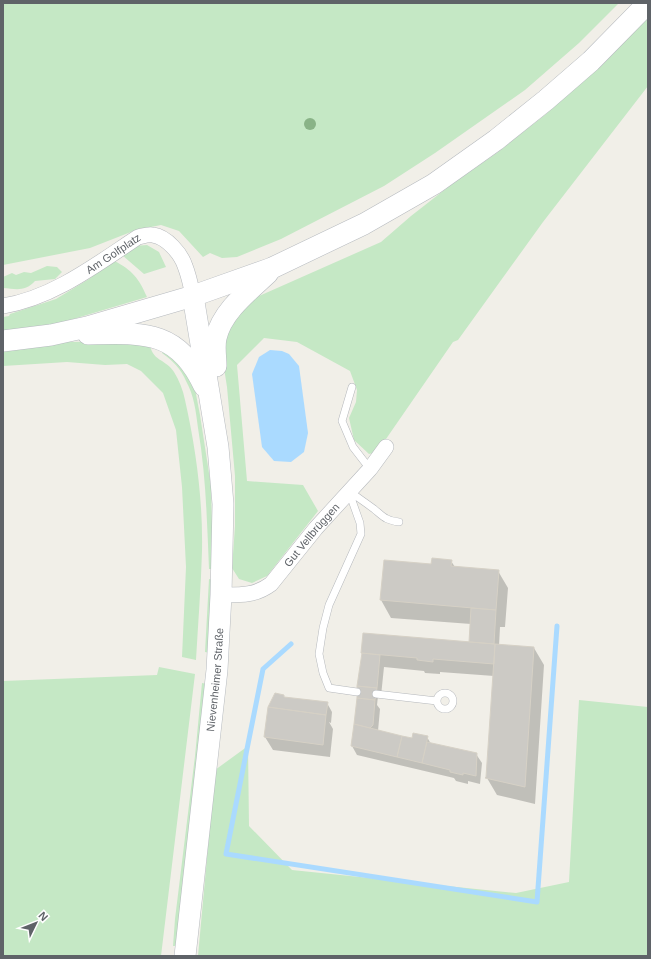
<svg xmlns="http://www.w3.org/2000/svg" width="651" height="959" font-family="Helvetica,sans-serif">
	<rect width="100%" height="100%" fill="#f1efe8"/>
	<path fill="#c5e8c5" d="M3,3H619L579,43L525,90L435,153L384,186L281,239L237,257L222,258L210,253L203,257L179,231L161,225L136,230L90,248L3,265Z
		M648,15V86L543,222L458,340L453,342L377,452L369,454L354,440L349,418L356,402L357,390L350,371L297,342L264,338L237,365L247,481L303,485L318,511L267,576L252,583L239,579L232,568L235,526V476L227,387L221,349L226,332L250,300L381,242L411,216L452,184L498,152L546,114L595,69Z
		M147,245L159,252L166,267L144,274L122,255L134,246Z
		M113,260C133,271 138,277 147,297L60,323L3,333V317L9,316L10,314L56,299L89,279Z
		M47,266L57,267L62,272L55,279L35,281C25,292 16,289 3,288V277L12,273L16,275L24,272L31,273Z
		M141,341L150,343C151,361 166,359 174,372C179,380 183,390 185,400C196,449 203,500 202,551C201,587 198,624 196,660L182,657L186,567L182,487L176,430L163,393L141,371L127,364L105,365L67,362L3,366V351L65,342Z
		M166,349L183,364L195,389L200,415L211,486L213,569H209C207,522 206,475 198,428C196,412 194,395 186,381C181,369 173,361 162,353Z
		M209,579L213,580L210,653L205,652Z
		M159,667L195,674L161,956H3V681L157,675Z
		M202,683L207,684L177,946H173L175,919L195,756Z
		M579,700L648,707V956H198L215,770L248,746L249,826L292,870L516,893L569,882Z"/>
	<path fill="#aadaff" d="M270,350L282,351L289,354L299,366L308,433L304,452L291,462L274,461L262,447L252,374L259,357Z"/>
	<path fill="#0003" d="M385,561L432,565L451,561L455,567L498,571L508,588L505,627H500L499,646L534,648L544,665L535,804L497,795L487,778L494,676L440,672V674L425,673L424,671L384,667L381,696H378L377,705L380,709L378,731L413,739L427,737L431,744L476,754L482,763L480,784L468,781V784L456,781L454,778L357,755L352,746L363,653L472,643L471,624L391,618L381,600Z
		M283,696L285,698L327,703L332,712L331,723L329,722L333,729L330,757L273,750L265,737Z"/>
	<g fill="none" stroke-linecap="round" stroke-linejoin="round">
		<path stroke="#aadaff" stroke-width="5" d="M291,644L263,669L226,854L537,902L557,626"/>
	</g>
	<path fill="#cccac5" stroke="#d6d1c6" d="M432,558L452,560L451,566L499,570L496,610L380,600L384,560L431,564Z
		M471,608L496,610L494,644L469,642Z
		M363,633L495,644L494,664L433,659V662L417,660V658L361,653Z
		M495,644L534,647L525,787L485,778L486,777Z
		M362,653L380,655L377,688L357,686Z
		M357,686L377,688L375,700L357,698Z
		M275,693L284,695V697L328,702L326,715L268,707Z
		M357,698L375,700L373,725L370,728L354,724Z
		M268,707L326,715L323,745L264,737Z
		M354,724L402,736L397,757L351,746Z
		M413,733L428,736L422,763L397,757L402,736L412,738Z
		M427,742L477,753L476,776L463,773V775L450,772V770L422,763Z"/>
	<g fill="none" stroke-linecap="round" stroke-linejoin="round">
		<defs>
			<path id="lane" d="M352,387L342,421L353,447L370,469
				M349,491C357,497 366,503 374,509C384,517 385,520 399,522
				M349,492L360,523L361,534L329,605L323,628L319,654L323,673L329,688L357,692
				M437 701a8 8 0 1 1 16 0a8 8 0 1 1-16 0Z
				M376,694L437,701"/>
			<g id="street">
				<path id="s1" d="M3,306C53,298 97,264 138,237C143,236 148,234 153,235C167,237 181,254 185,266C189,276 191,286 193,296"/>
				<path id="s2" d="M221,595C240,595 255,596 271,584L316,528L370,469L386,447"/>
			</g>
			<g id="secondary">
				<path d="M88,334C143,333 178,329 204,386"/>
				<path d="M3,341L51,335L87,327L193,296L272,268L364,224L434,184L496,140L546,100L591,61L648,3"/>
				<path d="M216,366C216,358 214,347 216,338C222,311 249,291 268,273"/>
				<path id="s3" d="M185,956L217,670L221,595L223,504L218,447L193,296"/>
			</g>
		</defs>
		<use href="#lane" stroke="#b5b8bc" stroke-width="8"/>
		<use href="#street" stroke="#b5b8bc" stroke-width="16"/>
		<use href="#secondary" stroke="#b6babf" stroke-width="22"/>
		<use href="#lane" stroke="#fff" stroke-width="7"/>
		<use href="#street" stroke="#fff" stroke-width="15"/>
		<use href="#secondary" stroke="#fff" stroke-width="21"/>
	</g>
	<circle fill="#89b387" cx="310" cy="124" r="6"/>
	<g text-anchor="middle" stroke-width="4" stroke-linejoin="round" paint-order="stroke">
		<g font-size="11" fill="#5f6368" stroke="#fff">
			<text dy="4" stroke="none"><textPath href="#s1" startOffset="123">Am Golfplatz</textPath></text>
			<text dy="4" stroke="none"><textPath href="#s2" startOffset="116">Gut Vellbrüggen</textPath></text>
			<text dy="4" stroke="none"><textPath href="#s3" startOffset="278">Nievenheimer Straße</textPath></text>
		</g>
	</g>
	<rect width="651" height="959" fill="none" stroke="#5f6368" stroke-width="8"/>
	<g transform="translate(36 923) rotate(47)" stroke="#ffffff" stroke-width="3" paint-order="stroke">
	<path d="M0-3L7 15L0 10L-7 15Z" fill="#5f6368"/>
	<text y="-6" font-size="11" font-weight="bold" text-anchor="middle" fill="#5f6368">N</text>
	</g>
</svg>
